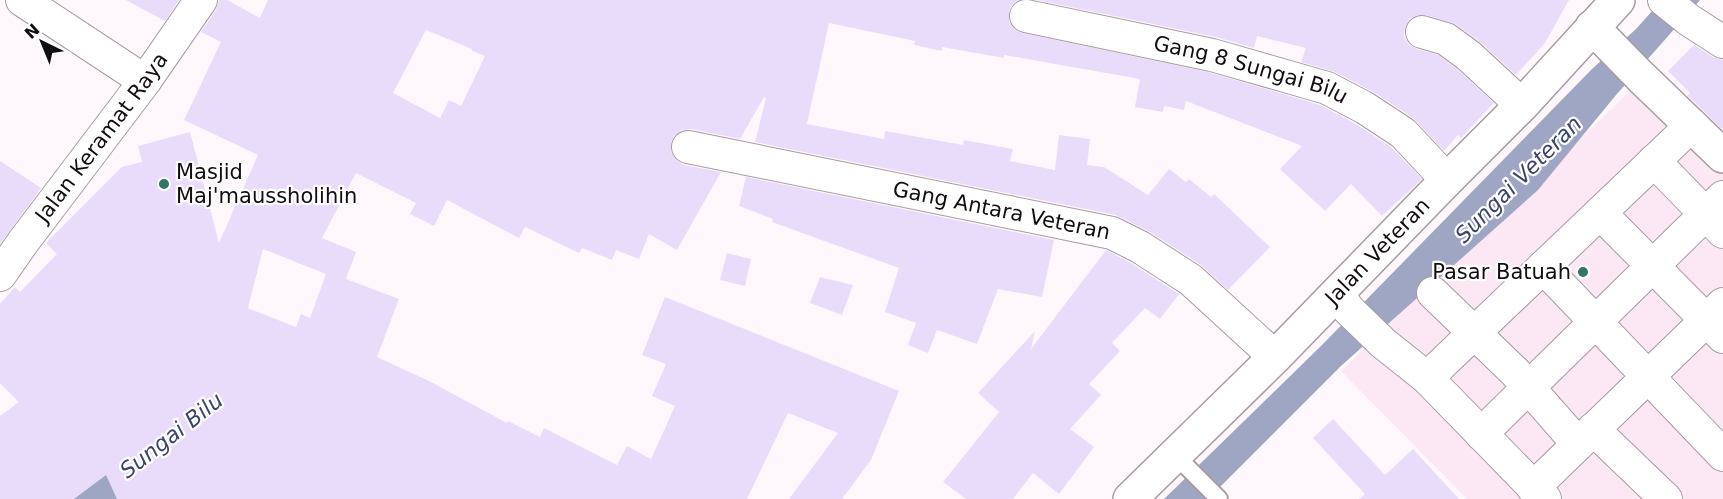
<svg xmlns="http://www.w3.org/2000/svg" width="1723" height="499" font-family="'DejaVu Sans',sans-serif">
	<rect width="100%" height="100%" fill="#fef8fc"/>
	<path fill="#fce7f5" d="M1636,85L1723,173V499H1467L1341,371Z"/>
	<path fill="#9ea6c4" d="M1662,0H1700L1616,95L1538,190L1341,366L1208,499H1164L1324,343L1592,69L1636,29Z"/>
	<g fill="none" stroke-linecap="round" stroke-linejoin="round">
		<path stroke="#9ea6c4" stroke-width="52" d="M85,499L167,439"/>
	</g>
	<path fill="#e9dcfa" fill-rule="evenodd" d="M126,0H179L165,21Z
		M219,0H227L260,18L268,0H1019L1012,4L1009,12V21L1014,29L1022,33L1208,72L1320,105L1356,124L1391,147L1422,179L1382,216L1351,184L1325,211L1280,169L1302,146L1186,101L1184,110L1164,106L1163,112L1135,107L1140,79L1004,55V58L942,47V51L914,45L915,41L829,23L807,124L884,139L885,131L963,145L964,140L1013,149L1010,161L1055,170L1059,135L1090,139L1087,165L1104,167L1148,195L1169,169L1186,182L1189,179L1211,197L1214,194L1270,247L1228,290L1201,265L1150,232L1116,215L755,142L766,98L764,97L740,139L691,129L682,130L674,136L671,143V152L677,161L684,165L721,172L677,250L649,234L639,259L616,250L612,260L582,248L579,253L525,227L519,238L447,200L434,226L410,214L416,203L356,173L322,238L356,252L346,279L399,299L377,357L431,382L507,423L508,421L540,437L544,428L617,465L627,446L651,459L675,406L652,396L666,364L642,355L665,297L899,391L871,460L842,499H789L838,433L788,413L747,499H117L106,475L74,499H0V416L19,402L0,383V304L15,287L20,292L57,254L46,243L122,167L142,162L138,146L190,132L219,243L258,155L184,120L221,42L201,32L216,10ZM426,30L472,49V51L485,56L461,106L449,100L440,118L393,93ZM263,249L326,274L310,318L301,314L296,327L248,308Z
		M1037,0H1569L1545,43L1516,75L1481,43L1456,24L1426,15H1417L1409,19L1405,28L1404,36L1409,45L1417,49L1438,55L1458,70L1494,103L1461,138L1458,135L1444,151L1413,118L1375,93L1335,72L1301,62L1306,48L1257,36L1254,48L1216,37Z
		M1694,45L1713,57L1723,60V130L1687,95L1690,93L1668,71Z
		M0,161L41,188L0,244Z
		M746,177L1054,240L1042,297L998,289L977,344L937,330L928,353L908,345L916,323L885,312L899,268L772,222L773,219L739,206Z
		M1106,250L1131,263L1179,294L1160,319L1145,308L1112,343L1120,351L1089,384L1101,395L1070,429L1094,447L1059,494L1033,473L1013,499H966L943,482L999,412L978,393L1035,331L1031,349Z
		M727,253L751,259L745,286L720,280Z
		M820,277L853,285L842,315L810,303Z
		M1333,419L1385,475L1413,449L1459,499H1359L1365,494L1313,438Z"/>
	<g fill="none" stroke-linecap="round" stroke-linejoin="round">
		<defs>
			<path id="lane" d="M1175,455L1219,499"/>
			<g id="street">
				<path d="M22,0L145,81"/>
				<path d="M1664,0L1689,20L1723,42"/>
				<path id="s1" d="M1026,16L1212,55L1327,88L1365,108L1403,133L1447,180"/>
				<path d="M1422,32L1446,39L1469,56L1522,105"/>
				<path id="s2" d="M688,147L1112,233L1140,247L1191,280L1275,357"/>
				<path d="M1654,161L1723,232"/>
				<path d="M1600,213L1723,337"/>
				<path d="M1543,267L1723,455"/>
				<path id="s3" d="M0,275L23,242L145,81L201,0"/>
				<path d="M1338,293L1348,309L1383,343L1427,378L1545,499"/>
				<path d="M1433,293L1515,372L1578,444"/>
				<path d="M1427,378L1692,125"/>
				<path d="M1593,429L1666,499"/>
				<path d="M1481,434L1723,197"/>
				<path d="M1533,488L1723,304"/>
			</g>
			<path id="secondary" d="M1592,27L1641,77L1723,156"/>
			<g id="primary">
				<path id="s4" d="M1130,499L1275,357L1447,180L1522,105L1618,0"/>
			</g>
		</defs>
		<use href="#lane" stroke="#a89ba3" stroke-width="20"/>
		<use href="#street" stroke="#a89ba3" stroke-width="34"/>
		<use href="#secondary" stroke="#a89ba3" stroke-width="36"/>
		<use href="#primary" stroke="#a89ba3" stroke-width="36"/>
		<use href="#lane" stroke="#fff" stroke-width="16"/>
		<use href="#street" stroke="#fff" stroke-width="32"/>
		<use href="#secondary" stroke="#fff" stroke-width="33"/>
		<use href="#primary" stroke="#fff" stroke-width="33"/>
	</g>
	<g fill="#347666" stroke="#fff" stroke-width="2">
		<circle cx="164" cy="184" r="6"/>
		<circle cx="1583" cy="272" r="6"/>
	</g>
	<g text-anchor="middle" stroke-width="4.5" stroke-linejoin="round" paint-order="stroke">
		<g font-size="21" fill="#120d10" stroke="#fff">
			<text dy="7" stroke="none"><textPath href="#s1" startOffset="231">Gang 8 Sungai Bilu</textPath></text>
			<text dy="7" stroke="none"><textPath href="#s3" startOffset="171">Jalan Keramat Raya</textPath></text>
			<text dy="7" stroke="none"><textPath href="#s2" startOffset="320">Gang Antara Veteran</textPath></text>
			<text dy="7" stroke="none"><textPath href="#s4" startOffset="350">Jalan Veteran</textPath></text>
		</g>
		<g font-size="21" fill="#120d10" stroke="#fff" text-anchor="start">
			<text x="176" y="179">Masjid<tspan x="176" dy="24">Maj'maussholihin</tspan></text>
			<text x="1571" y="279" text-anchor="end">Pasar Batuah</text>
		</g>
		<g font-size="22" font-style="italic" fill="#3a446f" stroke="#fff">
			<text transform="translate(1518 179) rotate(-45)" y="8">Sungai Veteran</text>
			<text transform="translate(171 435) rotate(-38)" y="8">Sungai Bilu</text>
		</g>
	</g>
	<g transform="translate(42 42) rotate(317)" stroke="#ffffff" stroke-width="4.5" paint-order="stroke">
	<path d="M0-4.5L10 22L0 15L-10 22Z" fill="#120d10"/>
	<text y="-9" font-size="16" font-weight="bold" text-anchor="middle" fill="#120d10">N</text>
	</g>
</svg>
